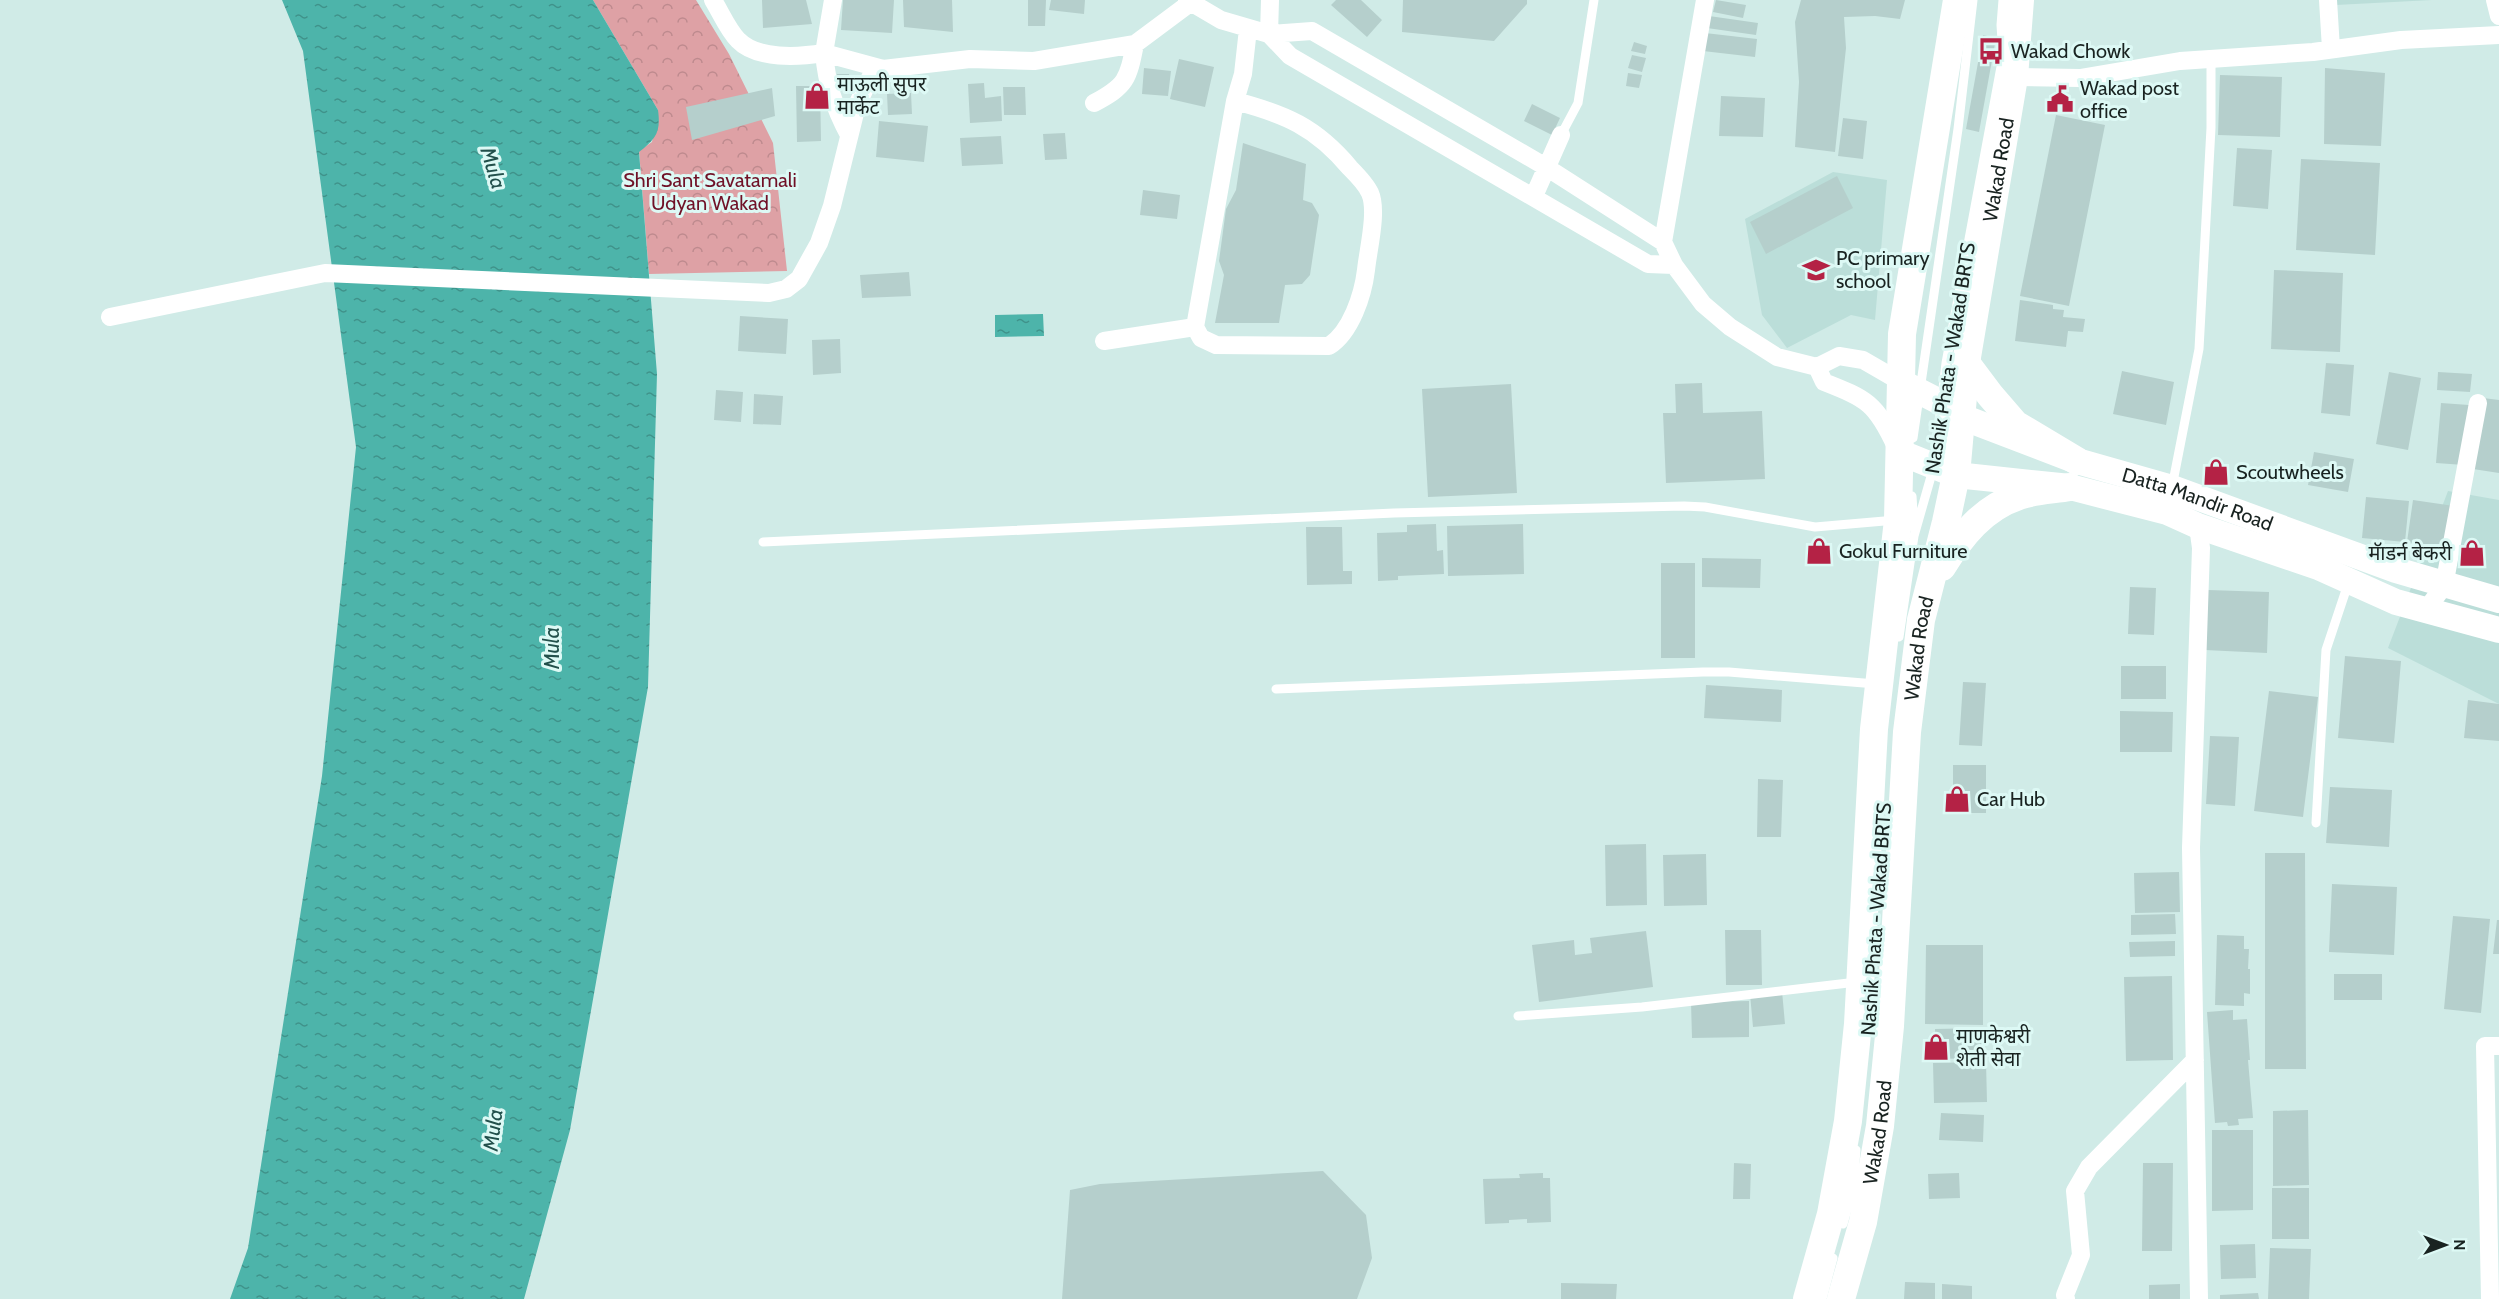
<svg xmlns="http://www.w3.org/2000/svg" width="2499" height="1299" font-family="Cabin,'Noto Sans Devanagari',sans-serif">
	<defs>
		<pattern id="park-crowns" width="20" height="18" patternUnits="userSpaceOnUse" patternTransform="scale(1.5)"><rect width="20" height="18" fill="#dea1a5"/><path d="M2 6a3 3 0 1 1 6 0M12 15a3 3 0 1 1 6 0" fill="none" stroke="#be8a8e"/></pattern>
		<pattern id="water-ripples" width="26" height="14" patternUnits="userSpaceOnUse" patternTransform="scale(1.5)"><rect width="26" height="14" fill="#4db4aa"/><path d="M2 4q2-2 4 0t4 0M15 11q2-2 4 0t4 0" fill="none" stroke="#3f928a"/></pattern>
	</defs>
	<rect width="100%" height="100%" fill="#d0ebe7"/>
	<path fill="#bbded9" d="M2335,0H2432L2336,5Z
		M1833,172L1887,180L1875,320L1851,315L1787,348L1762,315L1745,219Z
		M2448,491L2499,500V704L2388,648Z"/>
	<path fill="url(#park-crowns)" d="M593,0H696L729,54L773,143L787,271L649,274L639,151L652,142L658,110Z"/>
	<path fill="url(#water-ripples)" d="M282,0H593L658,110C661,132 656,139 639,152L657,374L648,687L570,1130L524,1299H230L248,1248L322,776L356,447L303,51Z
		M1043,314L1044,336L995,337V315Z"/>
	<path fill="#b5cfcc" d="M762,0H806L812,24L763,28Z
		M843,0H894L892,33L841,30Z
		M903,0H952L953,32L904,27Z
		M1028,0H1046L1045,26H1028Z
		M1051,0H1085L1084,14L1049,10Z
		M1336,0H1361L1382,20L1367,37L1331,5Z
		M1403,0H1527V4L1494,41L1402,32Z
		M1716,0L1746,5L1743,18L1713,12Z
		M1801,0H1905L1900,19L1875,16L1844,17L1846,48L1835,152L1795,147L1799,82L1795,22Z
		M1709,16L1758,23L1756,35L1707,28Z
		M1705,33L1757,39L1755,57L1703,51Z
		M1983,35L1996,38L1979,132L1966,129Z
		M1634,42L1647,46L1645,54L1631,51Z
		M1632,55L1646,58L1642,72L1628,68Z
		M1179,59L1214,67L1205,107L1170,99Z
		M1144,68L1171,71L1168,96L1142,94Z
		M2325,68L2385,73L2381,146L2324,144Z
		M1628,73L1642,75L1639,88L1626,86Z
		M837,74H849L850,84H837Z
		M2220,75L2282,77L2280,137L2218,135Z
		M984,83L985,98L1001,96L1002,121L970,123L968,84Z
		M796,86H820L821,141L797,142Z
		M1003,87H1025L1026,115H1004Z
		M772,88L775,116L692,140L686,107Z
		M911,93L912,114L888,115L887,94Z
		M1721,96L1765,98L1763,137L1719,136Z
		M1532,104L1560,118L1552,135L1524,121Z
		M2056,115L2105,125L2069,306L2020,296Z
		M1843,118L1867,121L1863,159L1838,156Z
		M879,121L928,126L924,162L876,157Z
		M1065,133L1067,159L1045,160L1043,134Z
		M1001,136L1003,164L962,166L960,138Z
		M1243,143L1306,164L1303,200L1312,203L1319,215L1310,275L1302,284L1285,285L1279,323H1215L1224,275L1219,261L1226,209L1236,190Z
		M2237,148L2272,150L2268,209L2233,206Z
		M2301,159L2380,163L2375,255L2296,250Z
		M1837,176L1853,208L1766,254L1750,222Z
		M1143,190L1180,195L1177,219L1140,215Z
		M2274,270L2343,273L2340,352L2271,349Z
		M909,272L911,296L862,298L860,275Z
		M2020,300L2053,305V309L2064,310L2063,317L2085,319L2083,332L2068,331L2066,347L2015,341Z
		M740,316L788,319L786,354L738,351Z
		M840,339L841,373L813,375L812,340Z
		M2326,363L2354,365L2350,416L2321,413Z
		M2122,371L2174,382L2166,425L2113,414Z
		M2389,372L2421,378L2408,450L2376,444Z
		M2438,372L2472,374L2470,392L2437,390Z
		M1702,383L1703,413L1762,411L1765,479L1666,483L1663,413H1676L1675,384Z
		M1511,384L1517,493L1428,497L1422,389Z
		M716,390L743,392L741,422L714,420Z
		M754,394L783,396L781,425L753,424Z
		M2483,398L2499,400V473L2473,469Z
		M2441,403L2469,405L2464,465L2436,463Z
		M2314,452L2354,459L2348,492L2308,485Z
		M2366,497L2409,501L2405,542L2362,538Z
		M2413,500L2454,506L2448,548L2407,542Z
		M1436,524L1437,551L1443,550L1444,574L1398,576V580L1378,581L1377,533L1407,532V525Z
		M1523,524L1524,574L1448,576L1447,526Z
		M1306,527H1342L1343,571H1352V584L1307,585Z
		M1702,558L1761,559L1760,588L1702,587Z
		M1661,563H1695V658H1661Z
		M2130,587L2156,588L2154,635L2128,634Z
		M2208,590L2269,592L2267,653L2205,650Z
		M2345,656L2401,661L2394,743L2338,738Z
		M2121,666H2166V699H2121Z
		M1963,682L1986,683L1982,746L1959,745Z
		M1706,685L1782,690L1781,722L1704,718Z
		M2269,691L2318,697L2303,817L2254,811Z
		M2468,700L2499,704V741L2464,738Z
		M2120,711L2173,712L2172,752H2120Z
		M2210,736L2239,737L2235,806L2206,804Z
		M1953,765H1986V813H1953Z
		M1758,779L1783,780L1781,837H1757Z
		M2330,787L2392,790L2389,847L2326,843Z
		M1646,844L1647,905L1606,906L1605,845Z
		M2265,853H2305L2306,1069H2265Z
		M1706,854L1707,905L1664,906L1663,855Z
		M2179,872L2180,912L2135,913L2134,873Z
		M2332,884L2397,887L2394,955L2329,952Z
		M2175,914L2176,934L2131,935V915Z
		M2453,916L2490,919L2481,1013L2444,1009Z
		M2497,920H2499V954H2493Z
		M1725,930H1761L1762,985H1726Z
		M1646,931L1653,987L1539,1002L1532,945L1574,940L1575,955L1592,953L1590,938Z
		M2217,935L2244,936V949H2249L2248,969H2250V994L2244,993V1006L2215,1005Z
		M2175,941V956L2130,957L2129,942Z
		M1926,945H1983V1025L1925,1024Z
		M2334,974H2382V1000H2334Z
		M2172,976L2173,1060L2126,1061L2124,977Z
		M1782,991L1785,1024L1753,1027L1750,994Z
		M1749,1001V1037L1692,1038L1691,1002Z
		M2233,1010V1020L2247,1019L2250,1060H2248L2253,1118L2238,1119L2239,1125L2228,1126L2227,1122L2215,1123L2207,1012Z
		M1983,1028L1984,1058L1936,1059L1935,1029Z
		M1986,1062L1987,1102L1934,1103L1933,1063Z
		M2308,1110L2309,1185L2273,1186V1111Z
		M1941,1113L1984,1115L1983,1142L1939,1140Z
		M2212,1130H2253V1210L2212,1211Z
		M1734,1163L1751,1164L1750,1199H1733Z
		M2143,1163H2173L2172,1251H2142Z
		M1323,1171L1366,1215L1372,1258L1357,1299H1062L1070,1190L1100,1184Z
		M1543,1173V1178H1550L1551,1222L1527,1223V1219L1509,1220V1223L1485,1224L1483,1179L1520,1178L1519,1174Z
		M1959,1173L1960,1198L1929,1199L1928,1174Z
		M2272,1188H2309V1239H2272Z
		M2255,1244L2256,1278L2221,1279L2220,1245Z
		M2270,1248L2311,1249L2309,1299H2268Z
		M1905,1282L1935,1283V1299H1904Z
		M1561,1283L1617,1284L1616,1299H1561Z
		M1942,1284L1972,1286V1299H1942Z
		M2180,1284V1299H2149V1285Z
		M2258,1293L2259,1299H2220V1295Z"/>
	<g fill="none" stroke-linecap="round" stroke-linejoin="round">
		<path stroke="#fff" stroke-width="9" d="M1561,135L1578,103L1594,0
			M1913,438L1958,129L1973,0
			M2172,487L2199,349L2211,128V60
			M1912,496L1914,528
			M763,542L1394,513L1684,506L1705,507L1815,527L1896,520
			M1899,637L1914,536L1934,466L1946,363L2003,56L2001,25L2003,0
			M1276,689L1703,672H1729L1876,684
			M2316,823L2326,650L2348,584
			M1518,1016L1642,1007L1857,982
			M1843,1224L1853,1188L1856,1150
			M1822,1299L1833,1258"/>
		<path stroke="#fff" stroke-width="18" d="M713,0C721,13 728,30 738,40C757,60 799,57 824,53C827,85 834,107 849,135
			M833,0L824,53L883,69
			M1187,0L1221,20L1269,34L1312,31L1546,167L1663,242L1674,265L1703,304L1730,327L1777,357L1817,367
			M1270,0L1269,34L1290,56L1648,264L1674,265
			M2328,0L2331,49
			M2495,0L2499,16
			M2014,77L2080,78L2180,61L2313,52L2401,40L2499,35
			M1235,101C1285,114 1316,127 1350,168C1357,175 1366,184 1370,193C1378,211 1368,250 1366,270C1363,295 1351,332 1329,346L1216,345L1201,338L1195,327L1235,101L1243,74L1248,29
			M1094,103C1126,86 1128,80 1135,44
			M1534,196L1561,135
			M1663,242L1705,0
			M110,317L325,273L769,293L786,289L799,279L819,243L832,206L857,105L870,78L883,69L970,59L1034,61L1135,44L1190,3
			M1104,341L1195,327
			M1817,367L1824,382C1867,399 1876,403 1896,447
			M1817,367L1839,356L1863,360L1901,382
			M2198,526L2201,548L2191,848L2199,1299
			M2425,611L2444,586L2478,403
			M2066,1299L2065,1295L2081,1255L2075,1191L2089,1167L2195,1060
			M2490,1299L2485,1046H2499"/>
		<g stroke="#fff" stroke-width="26">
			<path id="s1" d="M1901,382L1942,403L1962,417L2077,461L2172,488L2396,570L2499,600"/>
			<path d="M1899,452L1956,475L2070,487L2167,512L2198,526L2318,567L2396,602L2499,630"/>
		</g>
		<g stroke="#fff" stroke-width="28">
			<path d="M1966,363L1990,395L2015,424L2077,461"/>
			<path d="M1942,567C1961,536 1983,508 2019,496C2035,490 2054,490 2070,487"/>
			<path d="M1807,1299L1831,1214L1848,1121L1858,1024L1874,729L1898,520L1902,334L1957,0"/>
			<path id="s2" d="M1841,1299L1863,1222L1880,1126L1890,1026L1907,732L1921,620L1946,522L1956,475L1966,363L2014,77L2020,0"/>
		</g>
	</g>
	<defs>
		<symbol id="bus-bare" viewBox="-9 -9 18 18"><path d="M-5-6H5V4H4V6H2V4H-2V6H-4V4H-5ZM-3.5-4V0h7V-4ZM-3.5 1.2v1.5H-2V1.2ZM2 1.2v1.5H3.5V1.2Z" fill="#b42245" stroke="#ddf9f5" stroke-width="2.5" paint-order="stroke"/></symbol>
		<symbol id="shop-bare" viewBox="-9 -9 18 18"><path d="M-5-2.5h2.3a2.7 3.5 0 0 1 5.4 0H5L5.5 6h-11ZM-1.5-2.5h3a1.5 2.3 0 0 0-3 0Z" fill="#b42245" stroke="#ddf9f5" stroke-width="2.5" paint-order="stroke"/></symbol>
		<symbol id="civic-bare" viewBox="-9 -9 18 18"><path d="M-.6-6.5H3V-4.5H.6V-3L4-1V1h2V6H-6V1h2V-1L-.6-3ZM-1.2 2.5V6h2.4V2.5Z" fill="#b42245" stroke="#ddf9f5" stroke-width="2.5" paint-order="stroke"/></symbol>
		<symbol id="school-bare" viewBox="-9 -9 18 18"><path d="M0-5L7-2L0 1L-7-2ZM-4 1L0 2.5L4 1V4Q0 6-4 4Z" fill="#b42245" stroke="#ddf9f5" stroke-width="2.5" paint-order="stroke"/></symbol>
	</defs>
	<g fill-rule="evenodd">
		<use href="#bus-bare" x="1972" y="32" width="38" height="38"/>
		<use href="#shop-bare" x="798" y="77" width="38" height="38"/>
		<use href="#civic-bare" x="2041" y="80" width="38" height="38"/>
		<use href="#school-bare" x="1797" y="251" width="38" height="38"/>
		<use href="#shop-bare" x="2197" y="453" width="38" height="38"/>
		<use href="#shop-bare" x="1800" y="532" width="38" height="38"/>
		<use href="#shop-bare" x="2453" y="534" width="38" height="38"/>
		<use href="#shop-bare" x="1938" y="780" width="38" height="38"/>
		<use href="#shop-bare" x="1917" y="1028" width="38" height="38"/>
	</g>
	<g text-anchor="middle" stroke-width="6" stroke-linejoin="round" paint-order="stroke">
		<g font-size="20" fill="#192321" stroke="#ddf9f5" text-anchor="start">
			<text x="2011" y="58">Wakad Chowk</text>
			<text x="837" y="91">माऊली सुपर<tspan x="837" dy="23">मार्केट</tspan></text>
			<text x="2080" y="95">Wakad post<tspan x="2080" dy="23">office</tspan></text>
			<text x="1836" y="265">PC primary<tspan x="1836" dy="23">school</tspan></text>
			<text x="2236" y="479">Scoutwheels</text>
			<text x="1839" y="558">Gokul Furniture</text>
			<text x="2452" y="560" text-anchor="end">मॅाडर्न बेकरी</text>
			<text x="1977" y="806">Car Hub</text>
			<text x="1956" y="1043">माणकेश्वरी<tspan x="1956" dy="23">शेती सेवा</tspan></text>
		</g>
		<g font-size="20" fill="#192321" stroke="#ddf9f5">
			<text dy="7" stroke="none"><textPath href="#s2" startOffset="1143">Wakad Road</textPath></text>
			<text transform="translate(1950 358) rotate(-81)" y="7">Nashik Phata - Wakad BRTS</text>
			<text dy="7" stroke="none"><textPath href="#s1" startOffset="320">Datta Mandir Road</textPath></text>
			<text dy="7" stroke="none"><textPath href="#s2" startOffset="657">Wakad Road</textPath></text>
			<text transform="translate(1876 919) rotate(-86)" y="7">Nashik Phata - Wakad BRTS</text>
			<text dy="7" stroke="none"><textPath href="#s2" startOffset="171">Wakad Road</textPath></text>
		</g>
		<g font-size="20" fill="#701127" stroke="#ddf9f5">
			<text x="710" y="187">Shri Sant Savatamali<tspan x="710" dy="23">Udyan Wakad</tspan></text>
		</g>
		<g font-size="21" font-style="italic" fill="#22504b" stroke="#ddf9f5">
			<text transform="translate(493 168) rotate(73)" y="7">Mula</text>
			<text transform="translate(552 648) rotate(-90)" y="7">Mula</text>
			<text transform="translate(493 1130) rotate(-83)" y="7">Mula</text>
		</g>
	</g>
	<g transform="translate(2445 1245) rotate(90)" stroke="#ddf9f5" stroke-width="4.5" paint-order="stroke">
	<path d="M0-4.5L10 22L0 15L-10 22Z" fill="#192321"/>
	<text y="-9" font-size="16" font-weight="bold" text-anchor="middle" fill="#192321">N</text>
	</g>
</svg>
